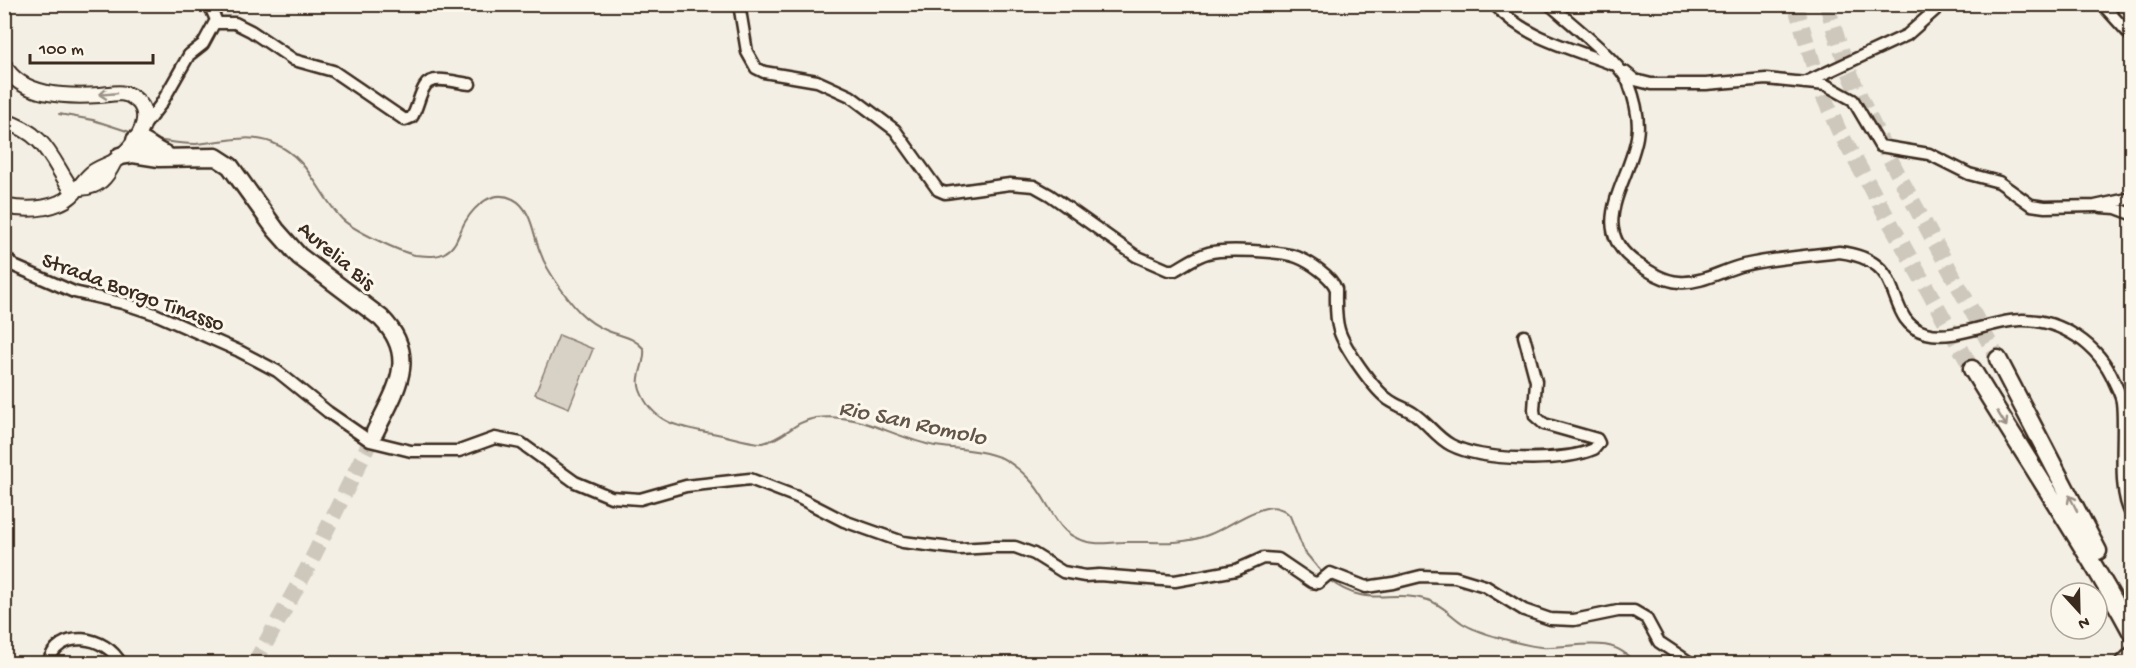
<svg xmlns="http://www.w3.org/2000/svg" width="2136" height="668" font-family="'Gochi Hand',sans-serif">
	<rect width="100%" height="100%" fill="#f3efe4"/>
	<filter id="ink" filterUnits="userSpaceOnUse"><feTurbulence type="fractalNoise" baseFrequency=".0167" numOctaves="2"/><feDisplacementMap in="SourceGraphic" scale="12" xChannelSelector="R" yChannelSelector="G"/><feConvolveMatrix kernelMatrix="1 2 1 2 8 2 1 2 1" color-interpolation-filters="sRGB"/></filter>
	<g filter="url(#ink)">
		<path fill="#d8d1c6" stroke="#8a7e72" stroke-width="1.5" d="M559,335L593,349L569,408L535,394Z"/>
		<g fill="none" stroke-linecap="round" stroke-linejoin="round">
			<path stroke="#817468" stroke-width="2" d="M59,114L93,120L130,132
				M156,140C169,142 183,144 196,144C222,142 248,133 273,143C310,158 317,193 342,219C353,230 400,252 415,255C425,256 437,258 446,252C457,246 459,232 465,222C475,205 493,189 513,199C533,209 533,237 541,254C545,266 552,276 559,286C572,305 585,322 608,331C621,336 634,337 644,349C646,363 635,376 640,390C654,428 688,428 722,435C735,438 750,443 763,443C786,438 792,422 816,418C859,412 894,438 935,446C954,449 974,449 993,455C1006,458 1018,468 1027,477C1054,502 1052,539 1095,543C1104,544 1114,542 1123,542C1152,541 1180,546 1208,535C1227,528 1247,512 1266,508C1275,506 1285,509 1290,516L1304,551L1324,575
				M1328,579C1368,610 1389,588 1428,600C1443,605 1450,615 1462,623C1477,633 1523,645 1541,647C1573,649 1613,632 1635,664"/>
			<path stroke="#cec8bc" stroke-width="16" stroke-dasharray="16 8" stroke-linecap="butt" d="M1795,4L1822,93L1839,131L1972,369
				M1827,4C1845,74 1879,139 1913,202C1941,254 1970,307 1998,359
				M254,664L307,569L375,432"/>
			<defs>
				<path id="minor" d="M739,4L747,52L756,68L764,72L817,81L850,96L895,130L938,190L945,193L1010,184L1034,186L1050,195L1136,256L1168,270H1175C1186,264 1196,256 1208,253C1224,248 1281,251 1297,257C1310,262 1331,276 1336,289C1336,302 1335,317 1339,330C1344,347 1374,390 1389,400C1396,405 1405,408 1413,413C1427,422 1436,437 1451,445C1482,461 1562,463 1594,449L1599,443L1597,439L1544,424L1535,416L1534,410L1536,381L1524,336
					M1494,4C1525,39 1571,48 1612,64
					M1549,4C1568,21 1622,63 1629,84C1635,100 1640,120 1637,137C1629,184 1585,228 1638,264C1650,272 1664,281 1679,282C1702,284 1722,270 1744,265C1775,258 1808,256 1839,252C1856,254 1876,260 1886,276C1899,297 1897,325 1926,333C1955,341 1992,320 2021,320C2061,319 2099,345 2114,381C2117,388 2121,395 2122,402C2126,432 2116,492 2132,515
					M2102,4L2132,37
					M215,23H235L251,31L294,60L333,71L405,120L412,117C418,107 419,95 425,86C432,74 458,83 470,84
					M1625,72L1635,80L1651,84H1706L1766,79L1826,85L1853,100L1880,146L1929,154L1969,174L1999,182L2031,205L2045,207L2095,206L2132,198
					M1804,83L1907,35L1942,4
					M144,126L161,104L189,55L203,44L216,20L209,4
					M2101,207L2116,208L2132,214
					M4,255L14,266L74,292L122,303L155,314L239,351L277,371L328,412L370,441L411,451H459L495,438L521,443L575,482L611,497L640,499L686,486L750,479L797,497L844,521L903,542L959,549L993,547H1015L1034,554L1063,572L1085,576L1099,575L1175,581L1236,570L1263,558L1278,559L1312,582L1318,583L1330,573L1366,587L1393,583L1421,576L1455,577L1485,586L1524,610L1550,619L1574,620L1618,611H1634L1646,618L1659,642L1692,664
					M48,664C57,627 107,635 121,664
					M2119,664L2132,651"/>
				<path id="major" d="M4,65C21,97 68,97 100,95C112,94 125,90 135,99C159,117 131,151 113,162C106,166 98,168 92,173C80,183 75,197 59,203C42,210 22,210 4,206
					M4,121C48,134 51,161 74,193
					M80,188C99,187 106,178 114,162"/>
				<path id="highway" d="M135,140C145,139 155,151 165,154
					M120,156L133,154L159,158L216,157L230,166L276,230L299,256L381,318C420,357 395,391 375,432
					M1998,359L2098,551
					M1972,369C2025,457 2083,542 2132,633"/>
			</defs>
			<use href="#minor" stroke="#3b2a1e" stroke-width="15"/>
			<use href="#major" stroke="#3b2a1e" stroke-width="18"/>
			<use href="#highway" stroke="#3b2a1e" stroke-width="21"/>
			<use href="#minor" stroke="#fbf7ec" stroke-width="10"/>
			<use href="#major" stroke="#fbf7ec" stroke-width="14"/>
			<use href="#highway" stroke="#fbf7ec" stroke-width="16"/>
		</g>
		<defs><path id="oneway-shaft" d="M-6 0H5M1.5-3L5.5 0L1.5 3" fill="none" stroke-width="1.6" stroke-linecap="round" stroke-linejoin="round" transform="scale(1.5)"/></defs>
		<g stroke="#9b9085">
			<use href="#oneway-shaft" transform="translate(108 94) rotate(175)"/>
			<use href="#oneway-shaft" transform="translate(2002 419) rotate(59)"/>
			<use href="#oneway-shaft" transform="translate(2073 503) rotate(-117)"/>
		</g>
	</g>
	<g text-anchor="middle" stroke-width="6" stroke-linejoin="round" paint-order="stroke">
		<g font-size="22" fill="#3b2a1e" stroke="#fbf7ec">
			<text transform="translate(338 254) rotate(40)" y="8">Aurelia Bis</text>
			<text transform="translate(134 290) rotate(20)" y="8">Strada Borgo Tinasso</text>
		</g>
		<g font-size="24" font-style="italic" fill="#645549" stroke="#fbf7ec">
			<text transform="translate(913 421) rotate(12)" y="8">Rio San Romolo</text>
		</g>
	</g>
	<rect width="2136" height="668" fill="none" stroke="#fbf7ec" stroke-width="24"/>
	<rect x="12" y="12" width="2112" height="644" fill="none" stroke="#3b2a1e" stroke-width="2" filter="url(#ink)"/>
	<g transform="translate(2079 611) rotate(158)"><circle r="28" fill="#fbf7ec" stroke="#aea59a" stroke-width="1.5"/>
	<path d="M0-4.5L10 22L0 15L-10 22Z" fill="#3b2a1e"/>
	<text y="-9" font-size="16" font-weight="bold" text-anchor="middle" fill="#3b2a1e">N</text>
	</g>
	<path d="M30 54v9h123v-9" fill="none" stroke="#3b2a1e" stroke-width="3"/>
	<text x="39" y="54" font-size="18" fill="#3b2a1e" stroke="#fbf7ec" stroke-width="4.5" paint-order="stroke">100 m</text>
</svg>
